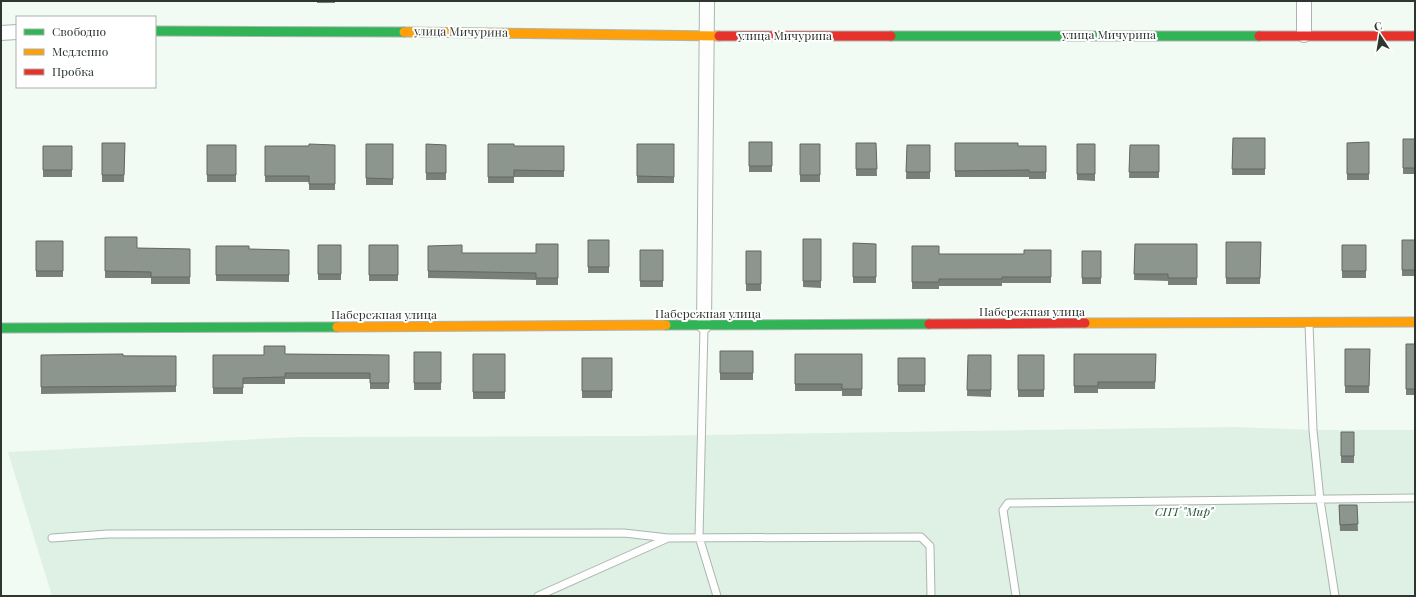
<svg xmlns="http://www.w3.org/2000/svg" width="1416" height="597" font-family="'Playfair Display',serif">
	<rect width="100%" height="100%" fill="#f2faf4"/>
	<path fill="#def1e4" d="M1235,427L1313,430H1415V596H52L8,452L300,437L637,436Z"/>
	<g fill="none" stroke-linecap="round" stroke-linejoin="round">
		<defs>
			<path id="lane" d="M1309,324L1313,430L1320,500L1335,596
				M704,327L699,537L717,596
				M52,538L108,534L624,533L668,538L921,537L930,546L931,596
				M538,596L668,538
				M1016,596L1003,510L1008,503L1415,498"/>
			<path id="street" d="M1304,1V35
				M1,33L17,32
				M704,326L707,1"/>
			<path id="fast" d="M155,31L404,32
				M891,36H1259
				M666,325L929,324
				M1,328L337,327"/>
			<path id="slow" d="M404,32L719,36
				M1085,323L1415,322
				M337,327L666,325"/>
			<path id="jam" d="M719,36H891
				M1259,36H1415
				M929,324L1085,323"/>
		</defs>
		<use href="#lane" stroke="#acb5af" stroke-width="9"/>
		<use href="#street" stroke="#acb5af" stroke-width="16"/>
		<use href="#fast" stroke="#acb5af" stroke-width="11"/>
		<use href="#slow" stroke="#acb5af" stroke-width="11"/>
		<use href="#jam" stroke="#acb5af" stroke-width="11"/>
		<use href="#lane" stroke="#fdfefd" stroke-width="7"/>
		<use href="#street" stroke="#fdfefd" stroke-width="14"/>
		<use href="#fast" stroke="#30b455" stroke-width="9"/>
		<use href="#slow" stroke="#ff9f0a" stroke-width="9"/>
		<use href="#jam" stroke="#e5322d" stroke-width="9"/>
	</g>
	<path fill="#79807b" d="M317,1H335V3H317Z
		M1233,138H1265V175H1232Z
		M1403,139H1415V174H1403Z
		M749,142H772V172H749Z
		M1369,142V180H1347V143Z
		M102,143H125L124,182H102Z
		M856,143H876L877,176H856Z
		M955,143L1018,146H1046V179H1029V177H955Z
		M366,144H393V185H366Z
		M426,144L446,145V180H426Z
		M488,144L514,146H564V177H514V183H488Z
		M637,144H674V183H637Z
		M800,144H820V182H800Z
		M1077,144H1095V181L1077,180Z
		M207,145H236V182H207Z
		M335,145V190H309V182H265V146H309Z
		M907,145H930V179H906Z
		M1130,145H1159V178H1129Z
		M43,146H72V177H43Z
		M105,237L137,248L190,249V284H151V278H105Z
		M803,239H821V288L803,287Z
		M588,240H609V273H588Z
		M1402,240H1415V276H1402Z
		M36,241H63V277H36Z
		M1226,242H1261L1260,284H1226Z
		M853,243L876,244V283H853Z
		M558,244V285H536V280L428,278V246L462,253H536Z
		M1135,244H1197V285H1168V281L1134,280Z
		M318,245H341V280H318Z
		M369,245H398V281H369Z
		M1342,245H1366V278H1342Z
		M216,246L249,249L289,250V282L216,281Z
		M912,246L939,254H1024L1051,250V283H1002V286H939V289H912Z
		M640,250H663V287H640Z
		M746,251H761V291H746Z
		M1082,251H1101V284H1082Z
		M1406,344H1415V395H1406Z
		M1345,349H1370L1369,393H1345Z
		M720,351H753V380H720Z
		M414,352H441V390H414Z
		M285,354L389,355V389H370V379H285V384H243V394H213V355H264Z
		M473,354H505V399H473Z
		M795,354H862V396H842V391H795Z
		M1074,354H1156L1155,389H1098V393H1074Z
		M41,355L176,356V392L41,394Z
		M968,355H991V397L967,396Z
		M1018,355H1044V397H1018Z
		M582,358H612V398H582Z
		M898,358H925V392H898Z
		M1341,432H1354V463H1341Z
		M1339,505H1357L1358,531H1340Z"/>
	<path fill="#8d958f" stroke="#636864" d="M1233,138H1265V169H1232Z
		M1403,139H1415V168H1403Z
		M749,142H772V166H749Z
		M1369,142V174H1347V143Z
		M102,143H125L124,175H102Z
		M856,143H876L877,169H856Z
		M955,143H1018V146H1046V172H1029V170L955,171Z
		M309,144L335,145V184H309V176H265V146H309Z
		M366,144H393V179L366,178Z
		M426,144L446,145V173H426Z
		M488,144H514V146H564V171L514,170V177H488Z
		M637,144H674V177L637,176Z
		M800,144H820V175H800Z
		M1077,144H1095V174H1077Z
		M207,145H236V175H207Z
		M907,145H930V172H906Z
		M1130,145H1159V172H1129Z
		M43,146H72V170H43Z
		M105,237H137V248L190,249V277H151V272L105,271Z
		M803,239H821V281H803Z
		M588,240H609V267H588Z
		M1402,240H1415V270H1402Z
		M36,241H63V271H36Z
		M1226,242H1261L1260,278H1226Z
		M853,243L876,244V277H853Z
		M536,244H558V278H536V273L428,271V246L462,245V253H536Z
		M1135,244H1197V278H1168V274H1134Z
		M318,245H341V274H318Z
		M369,245H398V275H369Z
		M1342,245H1366V271H1342Z
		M216,246H249V249L289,250V275H216Z
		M912,246H939V254H1024V250H1051V277H1002V279H939V282H912Z
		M640,250H663V281H640Z
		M746,251H761V284H746Z
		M1082,251H1101V278H1082Z
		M1406,344H1415V389H1406Z
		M264,346H285V354L389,355V383H370V373H285V377L243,378V388H213V355H264Z
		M1345,349H1370L1369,386H1345Z
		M720,351H753V373H720Z
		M414,352H441V383H414Z
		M123,354V356H176V386L41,387V355Z
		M473,354H505V392H473Z
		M795,354H862V389H842V384H795Z
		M1074,354H1156L1155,382H1098V386H1074Z
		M968,355H991V390H967Z
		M1018,355H1044V390H1018Z
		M582,358H612V391H582Z
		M898,358H925V385H898Z
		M1341,432H1354V456H1341Z
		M1339,505H1357L1358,524L1340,525Z"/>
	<g text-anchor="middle" stroke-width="4" stroke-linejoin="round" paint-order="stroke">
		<g font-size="12" fill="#2d3730" stroke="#fff">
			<text transform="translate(461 32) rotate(1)" y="4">улица Мичурина</text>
			<text x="1109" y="39">улица Мичурина</text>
			<text x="785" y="40">улица Мичурина</text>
			<text x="1032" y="316">Набережная улица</text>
			<text x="708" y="318">Набережная улица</text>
			<text x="384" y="319">Набережная улица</text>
		</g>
		<g font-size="12" font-style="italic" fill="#245336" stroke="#fff">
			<text x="1184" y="516">СНТ "Мир"</text>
		</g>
	</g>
	<rect width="1416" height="597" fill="none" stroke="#2d3730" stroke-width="4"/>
	<rect x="16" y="16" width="140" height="72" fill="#ffffff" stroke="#abafac"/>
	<rect x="24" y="29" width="20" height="6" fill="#30b455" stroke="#abafac"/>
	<text x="52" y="36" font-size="12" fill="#2d3730">Свободно</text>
	<rect x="24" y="49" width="20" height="6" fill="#ff9f0a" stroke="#abafac"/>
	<text x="52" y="56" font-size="12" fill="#2d3730">Медленно</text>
	<rect x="24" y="69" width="20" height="6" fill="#e5322d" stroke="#abafac"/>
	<text x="52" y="76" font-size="12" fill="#2d3730">Пробка</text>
	<g transform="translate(1380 36) rotate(348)" stroke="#ffffff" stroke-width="3" paint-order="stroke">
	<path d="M0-3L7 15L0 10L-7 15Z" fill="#2d3730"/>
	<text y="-6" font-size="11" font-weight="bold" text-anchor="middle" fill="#2d3730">С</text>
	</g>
</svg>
